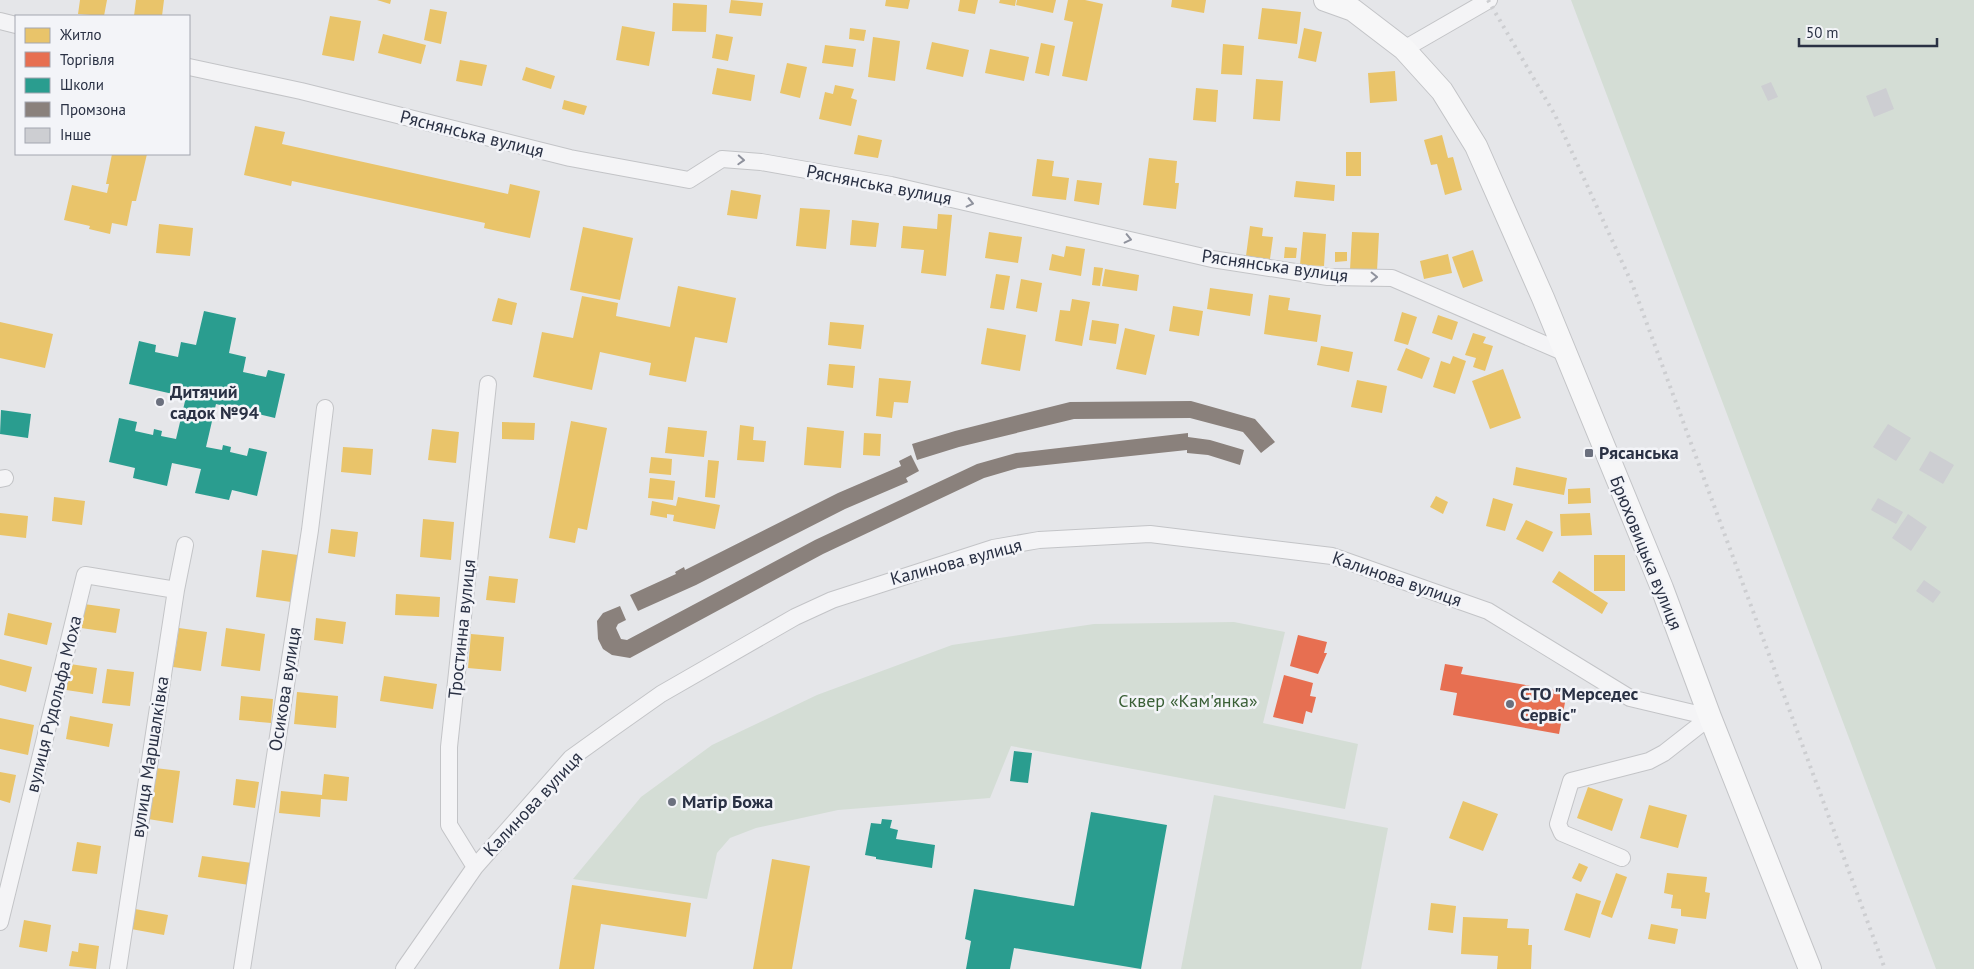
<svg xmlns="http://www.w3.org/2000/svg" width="1974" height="969" font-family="'PT Sans',sans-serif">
	<rect width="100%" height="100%" fill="#e5e6e9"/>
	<path fill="#d4ddd5" d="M1571,0H1974V969H1936Z
		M1234,622L1285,632L1263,723L1358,744L1345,809L1011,746L990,798L838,810L756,828L730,838L717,853L707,899L573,879L641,797L712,745L817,695L952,645L1094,624Z
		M1214,795L1388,828L1361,969H1181Z"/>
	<path fill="#e9c46a" d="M80,0H107L104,16L78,14Z
		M136,0H164L162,16H134Z
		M377,0H391L390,4Z
		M731,0L763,3L761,16L729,13Z
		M886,0H910L908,9L885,6Z
		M960,0H978L975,14L958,11Z
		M1000,0H1016L1015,6L999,3Z
		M1017,0H1056L1053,13L1016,5Z
		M1068,0H1085L1103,4L1087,81L1062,76L1073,22L1064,20Z
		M1172,0H1206L1204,13L1171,7Z
		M673,3L707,5L706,32L672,31Z
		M1262,8L1301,12L1297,44L1258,39Z
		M430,9L447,12L441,44L424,40Z
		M330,16L361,21L354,61L322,55Z
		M622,26L655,32L649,66L616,60Z
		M850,28L866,30L864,41L849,39Z
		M1304,28L1322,32L1316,62L1298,58Z
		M383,34L426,45L421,64L378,53Z
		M716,34L733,37L728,61L712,58Z
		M873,37L900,41L895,81L868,77Z
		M932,42L969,50L963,77L926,69Z
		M1041,43L1055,46L1049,76L1035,73Z
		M1223,44L1244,46L1242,75L1221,74Z
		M825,45L856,49L853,67L822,63Z
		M990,49L1029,57L1024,81L985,73Z
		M460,60L487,65L482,86L456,81Z
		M787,63L807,67L800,98L780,93Z
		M526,67L555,76L551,89L522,80Z
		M717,68L755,75L751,101L712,94Z
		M1395,71L1397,101L1370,103L1368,73Z
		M1256,79L1283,81L1280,121L1253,119Z
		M835,85L854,89L851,98L857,100L851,126L819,119L825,92L833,94Z
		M1196,88L1218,90L1216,122L1193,120Z
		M564,100L587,106L584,115L562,109Z
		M255,126L285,132L282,144L508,194L510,184L540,191L530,238L484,228L485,223L292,181L291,186L244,175Z
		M858,135L882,140L878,158L854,154Z
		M1442,135L1448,158L1453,157L1462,190L1445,195L1437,164L1431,165L1424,140Z
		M1346,152H1361V176H1346Z
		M112,154H147L136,201H132L127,226L112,223L110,234L89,229L90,226L64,220L72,185L107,193L109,184H106Z
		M1149,158L1177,161L1175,183H1179L1176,209L1143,205Z
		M1037,159L1054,161L1052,176L1069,178L1066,200L1032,196Z
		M1077,180L1102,183L1099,205L1074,201Z
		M1296,181L1335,185L1334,201L1294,197Z
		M731,190L761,195L757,219L727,215Z
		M800,208L830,210L826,249L796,246Z
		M938,214L952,215L946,276L921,273L924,250L901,248L903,226L937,229Z
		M852,220L879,223L876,247L850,245Z
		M159,224L193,228L190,256L156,253Z
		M1250,226L1263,228L1262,236L1273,237L1270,259L1246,256Z
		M583,227L633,238L620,300L570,290Z
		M989,232L1022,237L1018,263L985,258Z
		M1303,232L1326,234L1324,266L1300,265Z
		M1352,232L1379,233L1377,271L1350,270Z
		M1066,246L1085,249L1081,276L1049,270L1052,254L1064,257Z
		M1285,247L1297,248L1296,258H1284Z
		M1473,250L1483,281L1463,288L1452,257Z
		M1335,252H1347V261L1335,262Z
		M1448,254L1452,273L1424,279L1420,261Z
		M1094,267L1103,268L1100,286L1092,285Z
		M1105,269L1139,275L1137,291L1102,286Z
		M996,274L1010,276L1004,310L990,308Z
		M1021,279L1042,283L1037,312L1016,308Z
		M678,286L736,298L727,343L695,337L686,382L649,375L651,363L600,352L592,390L533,377L542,332L573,338L582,296L618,303L616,316L670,327Z
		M1210,288L1253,294L1250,316L1207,309Z
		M1269,295L1290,298L1288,310L1321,315L1317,342L1264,334Z
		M498,298L517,303L512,325L492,321Z
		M1072,299L1090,302L1082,346L1055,341L1060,310L1070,311Z
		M1173,306L1203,311L1199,336L1169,331Z
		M1402,312L1417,317L1408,345L1394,341Z
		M1438,315L1458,322L1452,340L1432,333Z
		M1092,320L1119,324L1116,344L1089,340Z
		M0,322L53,334L45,368L0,358Z
		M830,322L864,325L861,349L828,345Z
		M987,328L1026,335L1020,371L981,364Z
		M1125,328L1155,335L1146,375L1116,369Z
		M1473,333L1486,337L1483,343L1493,346L1485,371L1473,367L1476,358L1465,355Z
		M1321,346L1353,352L1349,372L1317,365Z
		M1406,348L1430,358L1422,379L1397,370Z
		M1453,356L1466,361L1455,394L1433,387L1441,361L1450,364Z
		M829,364L855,366L853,388L827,385Z
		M1503,369L1521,418L1490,429L1472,381Z
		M879,378L911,381L908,403L894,402L892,418L876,416Z
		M1357,380L1387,386L1382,413L1351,407Z
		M571,421L607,428L587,530L578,528L575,543L549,538Z
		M502,422L535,423L534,440L502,439Z
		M740,425L754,427L753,440L766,441L764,462L737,460Z
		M668,427L707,431L704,457L665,453Z
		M807,427L844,431L841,468L804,465Z
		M432,429L459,432L456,463L428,460Z
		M864,433L881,434L880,456L863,455Z
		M343,447L373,449L371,475L341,472Z
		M651,457L672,459L671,475L649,473Z
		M708,460L719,461L715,498L705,497Z
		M1516,467L1567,478L1564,495L1513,485Z
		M650,478L675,481L673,500L648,498Z
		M1590,488L1591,503L1568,504V489Z
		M1436,496L1448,502L1443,514L1430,507Z
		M54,497L85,501L82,525L52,521Z
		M678,497L720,505L715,529L673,521L674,515L667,514V518L650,515L652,501L676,506Z
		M1493,498L1513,504L1505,531L1486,526Z
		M0,513L28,516L26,538L0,535Z
		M1590,513L1592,535L1561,536L1560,514Z
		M423,519L454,522L451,560L420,557Z
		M1526,520L1553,532L1543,552L1516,539Z
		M331,529L358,532L355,557L328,553Z
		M262,550L298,555L291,602L256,597Z
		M1594,555H1625V591H1594Z
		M1559,571L1608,603L1602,614L1552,582Z
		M489,576L518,579L515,603L486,600Z
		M396,594L440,597L439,617L395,615Z
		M84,604L120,609L116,633L81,628Z
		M8,613L52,623L47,645L4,635Z
		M316,618L346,622L343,644L314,640Z
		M179,628L207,632L201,671L173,667Z
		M226,628L265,634L260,671L221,666Z
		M471,634L504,637L501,671L468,668Z
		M0,659L32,667L26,692L0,685Z
		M70,664L97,668L93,694L66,690Z
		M107,669L134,672L130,706L102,703Z
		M384,676L437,684L433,709L380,701Z
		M297,692L338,696L336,728L294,724Z
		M241,696L273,699L271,723L239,720Z
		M70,716L113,724L109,747L66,739Z
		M0,718L34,725L28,755L0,749Z
		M155,768L180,771L173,823L148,819Z
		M0,772L16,775L10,803L0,800Z
		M324,774L349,777L347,801L321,799L320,817L279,813L281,791L322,795Z
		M236,779L259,782L255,808L233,805Z
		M1588,787L1623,799L1612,831L1577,818Z
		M1463,801L1498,814L1483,851L1449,838Z
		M1649,805L1687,815L1678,848L1640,838Z
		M77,842L101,846L97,874L72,871Z
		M202,856L252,863L249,885L198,877Z
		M772,859L810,866L792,969H753Z
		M1579,863L1588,867L1581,882L1572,878Z
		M1616,873L1627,877L1612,918L1601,914Z
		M1667,873L1707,877L1705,892L1710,893L1706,919L1681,916V909L1671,908L1673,895L1664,893Z
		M572,885L691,903L686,937L601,924L594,969H559Z
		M1576,893L1601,901L1590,938L1564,930Z
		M1431,903L1456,906L1453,933L1428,930Z
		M135,909L168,915L164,935L131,929Z
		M1463,917L1508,919L1507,928L1529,929L1528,945H1532L1531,969H1497L1498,956L1461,954Z
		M24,920L51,925L47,952L19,947Z
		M1651,924L1678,929L1675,944L1648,939Z
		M79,943L99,946L96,969L69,966L72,951L78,952Z"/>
	<path fill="#e76f51" d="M1298,635L1327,642L1324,653H1327L1318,674L1290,666Z
		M1445,664L1463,667L1461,674L1567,692L1559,734L1453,715L1457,693L1440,690Z
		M1284,675L1313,683L1310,696L1316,697L1312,713L1306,711L1303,724L1273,717Z"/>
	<path fill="#2a9d8f" d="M204,311L236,318L229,353L246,357L243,372L266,377L268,370L285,374L275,418L216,404L206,447L222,450L223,445L231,447L230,452L247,456L249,448L267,452L257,496L232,490L229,500L195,493L201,469L172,463L167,486L133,478L135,468L109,462L119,418L137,422L135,431L153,435L154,429L162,431L161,436L176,439L186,397L129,384L139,341L156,345L155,352L178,357L181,342L196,345Z
		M1,410L31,414L28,438L0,434Z
		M1014,751L1032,753L1028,783L1010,781Z
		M1091,812L1167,825L1141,969L1014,948L1010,969H966L971,941L965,939L974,889L1074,906Z
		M882,819L892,820L890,828L898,830L896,839L935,845L932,868L876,859V857L865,855L871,823L881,824Z"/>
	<path fill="#8a817c" d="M1191,401L1255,419L1275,442L1261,453L1243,432L1190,418L1074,419L959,447L917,460L912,444L955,431L1070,402Z
		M1188,433V437L1210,440L1244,450L1240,465L1208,455L1187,453V450L1018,468L984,478L823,554L630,658L612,655L603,649L598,639L597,621L603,613L620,606L626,620L618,624L616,628L621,639L627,640L815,540L977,464L1016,453Z
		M911,455L919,471L906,478L908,482L845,509L696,585L638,611L630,595L676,574L675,572L684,567L685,570L838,493L901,466L899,461Z"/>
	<path fill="#cdced2" d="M1771,82L1778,97L1768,101L1761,86Z
		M1886,88L1894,109L1874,117L1866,96Z
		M1888,424L1911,438L1896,461L1873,447Z
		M1930,451L1954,465L1943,484L1919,470Z
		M1878,498L1903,512L1896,524L1871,510Z
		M1908,514L1927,527L1911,551L1892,538Z
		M1924,580L1941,592L1933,603L1916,591Z"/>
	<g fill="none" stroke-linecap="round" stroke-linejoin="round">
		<defs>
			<path id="street" d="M0,21L16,25
				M1404,49L1489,0
				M189,67L301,91L570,158L689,180L722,159L761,162L891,185L1212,259L1328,277L1392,278L1565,353
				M0,479L5,478
				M1622,858L1562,833L1558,824L1571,781L1649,761L1664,753L1710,717
				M475,867L449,825V747L488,384
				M0,922L85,575L176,590
				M118,969L176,590L185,545
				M242,969L310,530L325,408
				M404,969L475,867L571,758L610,730L661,694L795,617L832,600L993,548L1039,540L1150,534L1332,556L1488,611L1630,698L1710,717"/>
			<path id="secondary" d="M1325,0L1353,10L1404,49L1442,91L1476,146L1543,298L1662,588L1710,717L1810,969"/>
		</defs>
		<use href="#street" stroke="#c3c4c7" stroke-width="18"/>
		<use href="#secondary" stroke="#c3c4c7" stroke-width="24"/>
		<use href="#street" stroke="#f4f4f6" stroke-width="16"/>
		<use href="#secondary" stroke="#f7f7f8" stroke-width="22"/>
		<path stroke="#cdced1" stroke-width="4" stroke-dasharray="2.5 5" stroke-linecap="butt" d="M1488,0L1555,115L1633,286L1885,969"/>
	</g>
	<defs><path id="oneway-chevron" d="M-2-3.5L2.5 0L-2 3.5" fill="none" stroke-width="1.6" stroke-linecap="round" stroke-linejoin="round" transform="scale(1.25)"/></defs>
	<g stroke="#8f929d">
		<use href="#oneway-chevron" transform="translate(741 160) rotate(3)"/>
		<use href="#oneway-chevron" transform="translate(970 203) rotate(13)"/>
		<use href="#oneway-chevron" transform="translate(1128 239) rotate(13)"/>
		<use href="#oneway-chevron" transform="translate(1374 277) rotate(1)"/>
	</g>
	<g fill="#6b707e" stroke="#f3f4f8" stroke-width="2">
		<circle cx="160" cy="402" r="5"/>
		<rect x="1584" y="448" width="10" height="10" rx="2.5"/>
		<circle cx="1510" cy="704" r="5"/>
		<circle cx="672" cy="802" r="5"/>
	</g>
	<g text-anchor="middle" stroke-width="5" stroke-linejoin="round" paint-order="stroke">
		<g font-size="18" fill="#2a3144" stroke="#f3f4f8">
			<text transform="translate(472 134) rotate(14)" y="6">Ряснянська вулиця</text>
			<text transform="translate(879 185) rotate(11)" y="6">Ряснянська вулиця</text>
			<text transform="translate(1275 266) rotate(8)" y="6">Ряснянська вулиця</text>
			<text transform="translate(1646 553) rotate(68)" y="6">Брюховицька вулиця</text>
			<text transform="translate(956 562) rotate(-15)" y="6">Калинова вулиця</text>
			<text transform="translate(1397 579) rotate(19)" y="6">Калинова вулиця</text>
			<text transform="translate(462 629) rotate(-84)" y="6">Тростинна вулиця</text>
			<text transform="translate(285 689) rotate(-81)" y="6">Осикова вулиця</text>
			<text transform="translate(54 704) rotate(-76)" y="6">вулиця Рудольфа Моха</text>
			<text transform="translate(150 757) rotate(-81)" y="6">вулиця Маршалківка</text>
			<text transform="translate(533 804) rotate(-47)" y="6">Калинова вулиця</text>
		</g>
		<g font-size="18" font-weight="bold" fill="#2a3144" stroke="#f3f4f8" text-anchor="start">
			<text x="170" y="398">Дитячий<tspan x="170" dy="21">садок №94</tspan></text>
			<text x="1599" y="459">Рясанська</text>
			<text x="1520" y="700">СТО "Мерседес<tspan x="1520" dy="21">Сервіс"</tspan></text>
			<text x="682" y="808">Матір Божа</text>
		</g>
		<g font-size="18" fill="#3b6037" stroke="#f3f4f8">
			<text x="1188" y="707">Сквер «Кам'янка»</text>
		</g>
	</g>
	<rect x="15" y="15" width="175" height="140" fill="#f3f4f8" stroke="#a3a6b0"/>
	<rect x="25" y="28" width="25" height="15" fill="#e9c46a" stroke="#a3a6b0"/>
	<text x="60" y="40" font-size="15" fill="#2a3144">Житло</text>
	<rect x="25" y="52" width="25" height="15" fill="#e76f51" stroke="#a3a6b0"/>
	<text x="60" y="65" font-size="15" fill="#2a3144">Торгівля</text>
	<rect x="25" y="78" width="25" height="15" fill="#2a9d8f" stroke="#a3a6b0"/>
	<text x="60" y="90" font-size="15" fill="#2a3144">Школи</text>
	<rect x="25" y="102" width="25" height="15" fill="#8a817c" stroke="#a3a6b0"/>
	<text x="60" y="115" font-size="15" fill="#2a3144">Промзона</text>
	<rect x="25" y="128" width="25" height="15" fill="#cdced2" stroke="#a3a6b0"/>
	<text x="60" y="140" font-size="15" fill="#2a3144">Інше</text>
	<path d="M1799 38v8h138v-8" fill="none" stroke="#2a3144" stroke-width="2.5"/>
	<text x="1806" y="38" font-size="15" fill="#2a3144" stroke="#f3f4f8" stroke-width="4" paint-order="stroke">50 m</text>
</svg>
